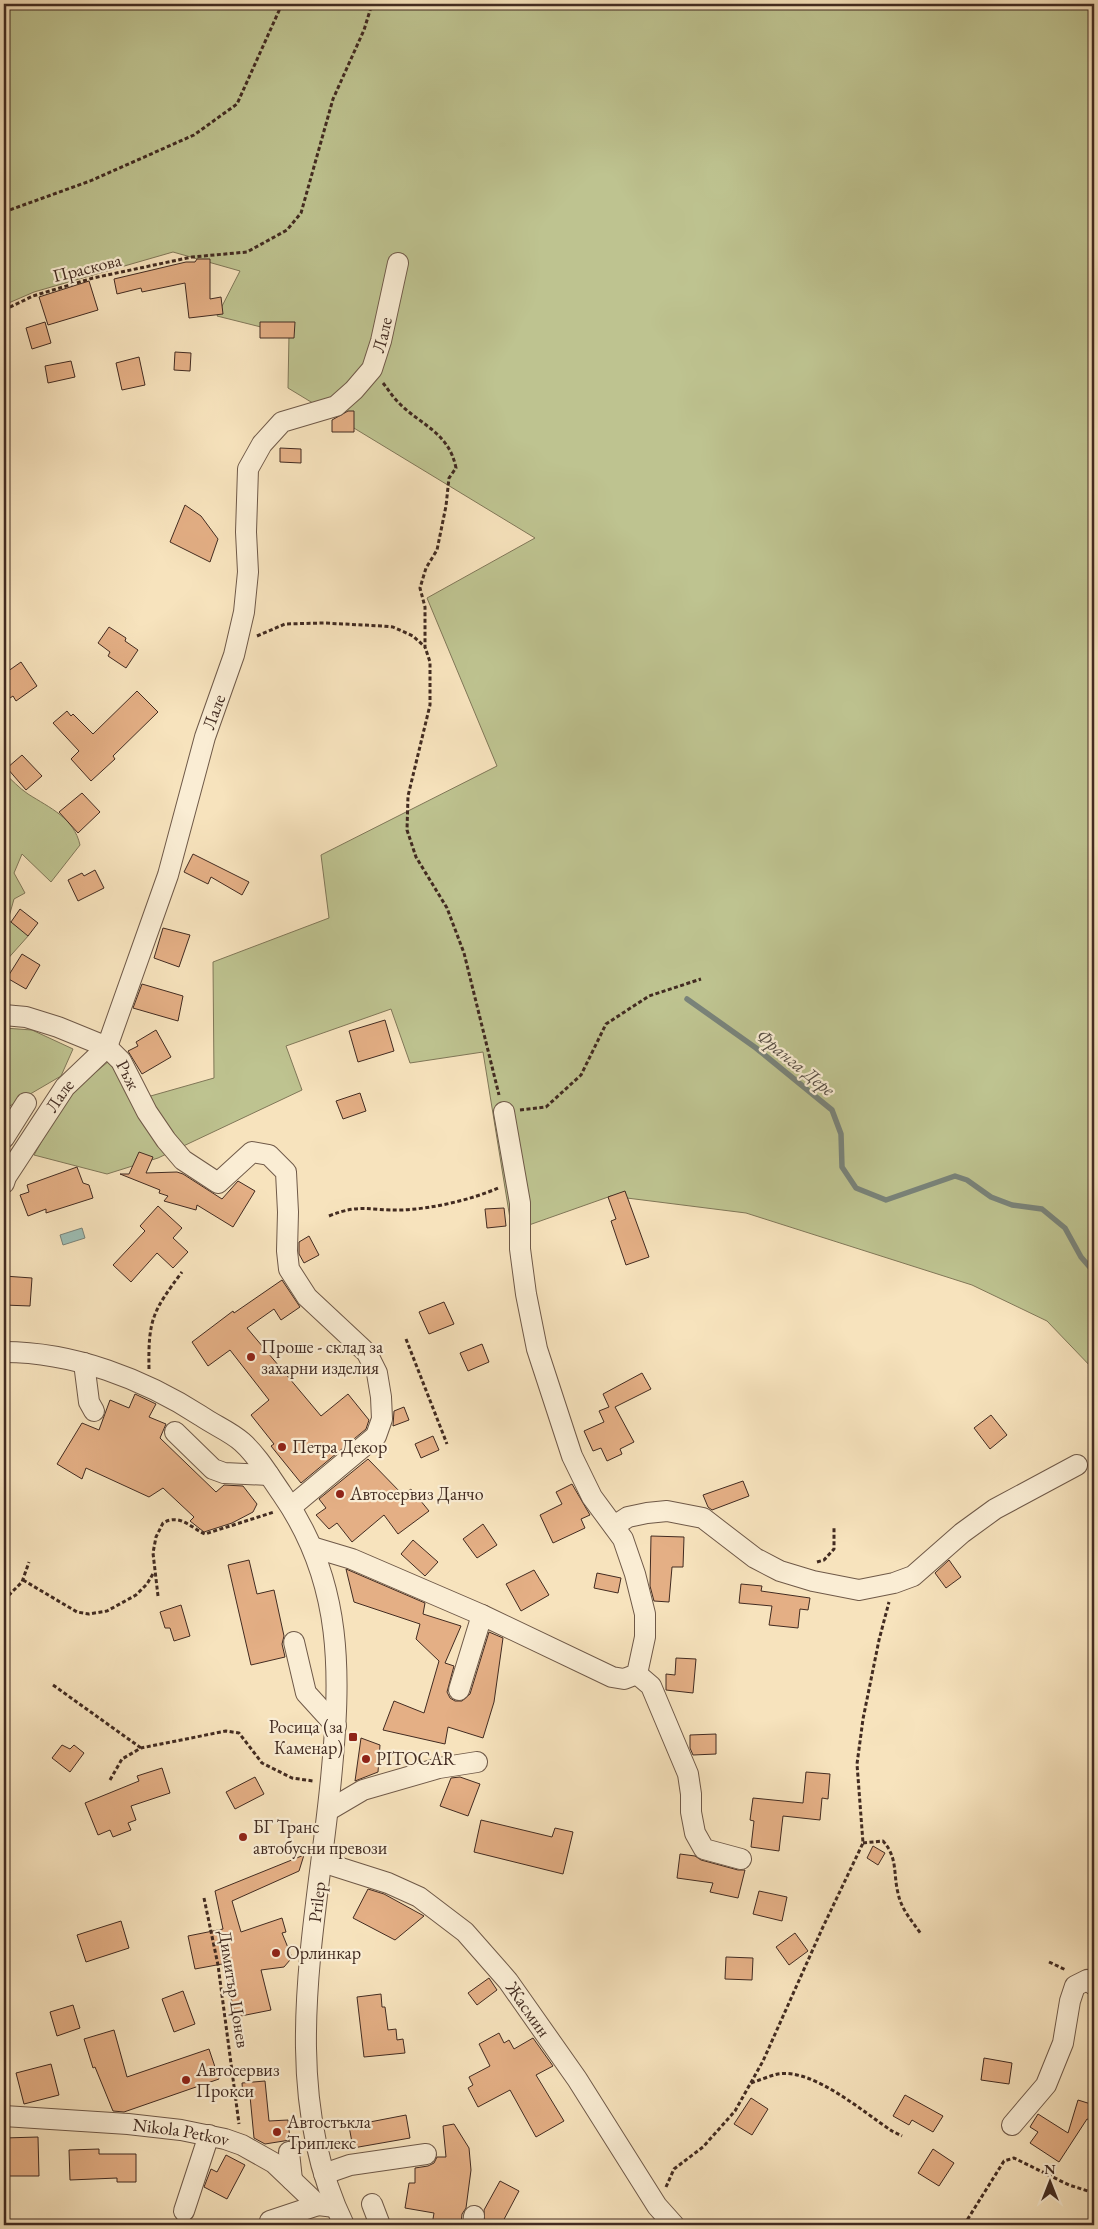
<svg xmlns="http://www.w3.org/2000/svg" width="1098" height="2229" font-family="'EB Garamond',serif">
	<rect width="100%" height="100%" fill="#f7e3bd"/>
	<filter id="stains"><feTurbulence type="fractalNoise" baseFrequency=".004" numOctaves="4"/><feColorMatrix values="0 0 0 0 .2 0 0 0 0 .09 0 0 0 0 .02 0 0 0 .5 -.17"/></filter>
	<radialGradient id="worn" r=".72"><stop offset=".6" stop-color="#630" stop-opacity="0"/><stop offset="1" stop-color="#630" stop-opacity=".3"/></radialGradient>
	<path fill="#bec390" stroke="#807758" d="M4,4H1094V1370L1047,1321L972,1285L746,1213L611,1196L512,1231L483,1052L410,1063L391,1009L286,1046L302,1090L158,1158L107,1174L34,1155L67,1096L109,1061L133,1101L214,1078L213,962L329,918L321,855L497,766L427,598L535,538L288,388L289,334L217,316L240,271L173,252L34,292L4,305Z
		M4,773C12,780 19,788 28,794C50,808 74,818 80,845L51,882L22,854L14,873L25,893L14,899L8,920L29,935L4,963Z
		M4,1028L32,1030L73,1049L61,1076L8,1107L4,1100Z"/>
	<path fill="#9dbeb5" stroke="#79837a" d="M82,1228L85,1238L63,1245L60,1235Z"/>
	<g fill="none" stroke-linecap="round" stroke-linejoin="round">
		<path stroke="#79837a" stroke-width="5.5" d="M687,999L756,1048L832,1110L841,1134L842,1167L856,1188L886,1200L955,1176L967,1180L991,1197L1012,1205L1042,1209L1065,1228L1081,1257L1094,1272"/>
	</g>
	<path fill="#e4af85" stroke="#422b21" d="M197,259H210V299L221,297L223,314L189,318L185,283L142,292L141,288L117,294L114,279L186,262H195Z
		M89,281L98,310L48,325L39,297Z
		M45,322L51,343L32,349L26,328Z
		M260,322H295L294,338H260Z
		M175,352L191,353L190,371L174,370Z
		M139,357L145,385L122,390L116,363Z
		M71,361L75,377L48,383L45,366Z
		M348,411H354V432H332V420Z
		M280,448L301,449V463L280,462Z
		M185,505L201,516L218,539L210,562L170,542Z
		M109,627L126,638L125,641L138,650L126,668L108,656L110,652L98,643Z
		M21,662L37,686L16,701L13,696L4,702V674Z
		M137,691L158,712L113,756L115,759L91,781L71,759L79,751L53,723L67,711L71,716L73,714L93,734Z
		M22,755L42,776L26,790L7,768Z
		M82,793L100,812L78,833L59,812Z
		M193,854L249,882L242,895L211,877L208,884L184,872Z
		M95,870L104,888L78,901L68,880L82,873L84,876Z
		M20,909L38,923L28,936L11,922Z
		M163,928L190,935L179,967L154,958Z
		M22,954L40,965L26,989L7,978Z
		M142,984L183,996L178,1021L133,1008Z
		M385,1020L394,1051L358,1062L349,1031Z
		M156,1030L171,1057L142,1074L128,1051L138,1046L136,1042Z
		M360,1093L366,1111L343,1119L336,1101Z
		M139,1152L153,1157L146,1173L177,1172L183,1174L222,1199L238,1181L255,1191L233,1227L197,1205L196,1210L164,1201L168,1196L159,1193L160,1190L120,1174H129Z
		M77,1167L83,1183L89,1185L93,1198L46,1213V1209L28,1216L20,1195L29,1192L27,1185Z
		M625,1191L649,1257L626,1265L611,1221L616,1219L608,1197Z
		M158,1206L182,1228L173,1238L188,1252L173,1268L157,1253L131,1282L113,1265L145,1231L140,1226Z
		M504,1208L506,1226L487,1228L485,1209Z
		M309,1236L319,1255L304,1263L299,1254V1242Z
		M4,1276L32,1278L30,1306L4,1305Z
		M282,1280L300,1307L281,1320L274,1309L247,1328L321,1416L348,1394L369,1420L366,1429L301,1483L271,1446L274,1444L251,1415L269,1400L230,1350L208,1366L192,1342L233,1311L234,1313Z
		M444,1302L454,1324L429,1334L419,1312Z
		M482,1344L489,1362L468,1371L460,1353Z
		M642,1373L651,1389L615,1407L634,1442L620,1449L622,1454L607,1461L601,1448L593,1451L584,1431L604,1422L599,1411L609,1407L603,1394Z
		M135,1394L156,1404L149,1417L166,1424L160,1438L216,1492L224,1485L243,1486L257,1504L253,1512L232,1523L204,1532L190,1521L194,1517L163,1488L149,1497L86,1468L82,1479L57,1464L82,1423L99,1430L110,1400L129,1408Z
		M404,1407L409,1420L393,1426L394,1411Z
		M991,1415L1007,1435L990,1449L974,1428Z
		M433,1436L439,1450L421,1458L415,1444Z
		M368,1459L403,1495L411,1489L429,1511L398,1534L384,1515L352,1542L337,1523L329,1529L316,1515L326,1508L319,1499Z
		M743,1481L749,1496L712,1510L708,1507L703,1495Z
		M572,1484L590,1515L581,1519L585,1528L553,1543L540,1515L562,1504L556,1492Z
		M483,1524L497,1545L477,1558L463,1539Z
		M651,1536L684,1537L683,1567H672L669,1602L654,1601L650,1586Z
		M413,1540L438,1562L425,1576L401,1554Z
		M249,1560L257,1594L274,1590L284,1636L282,1644L285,1657L251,1665L228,1565Z
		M949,1560L961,1577L946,1588L935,1573Z
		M346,1569L425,1603L423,1614L461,1626L445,1663L454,1666L447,1692L450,1698L455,1701H462L470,1694L489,1632L503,1638L494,1702L483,1738L448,1727L445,1744L383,1730L394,1701L424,1713L439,1661L416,1639L420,1624L354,1602Z
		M534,1570L549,1595L521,1611L506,1584Z
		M597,1573L621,1578L618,1593L594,1588Z
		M741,1584L762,1586L761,1591L810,1598L808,1610L800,1609L798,1628L769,1625L772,1606L739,1603Z
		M181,1605L190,1636L174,1641L170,1628H165L160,1612Z
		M676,1658L696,1659L693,1693L666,1690V1674L675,1675Z
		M716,1734V1754L693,1755L690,1748V1735Z
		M361,1738L380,1745L378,1772L355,1781Z
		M62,1745L70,1749L74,1745L84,1753L70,1772L52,1758Z
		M162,1768L170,1793L131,1806L136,1820L128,1823L131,1830L113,1837L110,1830L98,1835L85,1803L139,1781L137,1776Z
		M806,1772L830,1774L828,1799L822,1798L820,1820L783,1816L779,1851L751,1847L754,1821L750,1820L753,1798L803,1803Z
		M255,1777L264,1794L235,1809L226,1792Z
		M460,1777L480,1784L468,1816L440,1806L451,1778Z
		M481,1820L552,1837L555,1828L573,1832L563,1874L474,1852Z
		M873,1846L885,1853L878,1865L867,1858Z
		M680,1854L695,1856L701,1860L738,1870H745L738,1898L710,1892L713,1883L677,1878Z
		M304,1855L299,1871L232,1901L241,1932L282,1918L286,1932L282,1933L291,1955L290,1960L284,1967L261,1970L271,2010L236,2017L222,1964L195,1969L188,1936L223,1929L215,1891Z
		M368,1889L384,1894L424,1916L395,1940L353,1918Z
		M759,1891L787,1897L782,1921L753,1914Z
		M121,1921L129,1948L86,1962L77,1935Z
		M795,1933L808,1951L789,1965L776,1947Z
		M726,1957L753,1958L752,1980L725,1979Z
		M489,1978L497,1990L477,2005L468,1993Z
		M183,1991L195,2024L174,2032L162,1999Z
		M381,1994L382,2007H385L388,2030L396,2029L397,2040L403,2039L405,2053L364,2057L357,1997Z
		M73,2005L80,2028L57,2036L50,2012Z
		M114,2030L127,2077L209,2049L219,2079L124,2112L113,2111L95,2067L93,2068L84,2039Z
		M499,2033L504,2043L509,2040L514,2049L533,2038L553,2066L536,2075L564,2121L536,2137L510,2090L478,2107L468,2088L473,2085L469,2077L490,2066L479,2044Z
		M984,2058L1012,2063L1009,2084L981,2080Z
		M51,2064L59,2095L24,2104L16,2073Z
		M265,2081L269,2121L288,2120L290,2140L265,2144L254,2138L250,2096L243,2097L242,2083Z
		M905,2095L943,2116L933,2132L912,2120L909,2125L893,2116Z
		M751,2098L768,2109L752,2135L734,2124Z
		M1078,2100L1094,2105V2121L1087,2119L1059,2162L1030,2143L1038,2132L1030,2127L1038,2114L1068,2133Z
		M406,2115L410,2138L353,2148L349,2126Z
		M454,2124L469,2148L471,2170L466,2208L462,2214L461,2225H432L434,2213L405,2208L409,2183H415V2168L428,2166L434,2163L437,2157H446L443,2126Z
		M38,2137L39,2176H4V2138Z
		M99,2149V2154H136V2182H117V2178L70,2180L69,2150Z
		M933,2149L954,2163L939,2186L918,2173Z
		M226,2155L245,2165L227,2199L204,2187L211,2169L217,2172Z
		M500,2181L519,2191L501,2225H485L484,2210Z"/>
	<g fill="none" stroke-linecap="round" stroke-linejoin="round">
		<defs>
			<g id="minor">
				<path id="s1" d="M4,1015L26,1017L58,1027L107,1047L121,1061L147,1112L166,1140L183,1160L218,1183L252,1152L269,1155L286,1172L288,1212L287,1251L289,1269L307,1297L367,1353L377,1373L381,1397L382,1419L376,1436L291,1507"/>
				<path d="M4,1138L26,1103"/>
				<path id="s2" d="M4,1183L6,1177L65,1087L107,1047L168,875L205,737L234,655L244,612L248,572L246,532L248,469L262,444L282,422L336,406L354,390L372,369L381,341L398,263"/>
				<path d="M4,1352C73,1352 144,1379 201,1416C214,1425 231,1432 242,1442C258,1456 270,1477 282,1494C344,1583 341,1675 331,1779C317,1925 276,2086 344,2225"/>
				<path d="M84,1363L89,1402L94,1411"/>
				<path d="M175,1432L213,1469L224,1473L269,1475"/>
				<path d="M614,1526L628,1517L647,1513L667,1511L703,1518L755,1558L780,1571L813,1581L859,1590L894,1583L913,1576L962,1533L995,1509L1077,1465"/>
				<path d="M312,1547L352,1559L482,1615L612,1677L624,1679L637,1674L645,1637V1614L635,1574L623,1539L592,1497L572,1456L537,1349L526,1294L520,1249V1203L504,1112"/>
				<path d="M294,1642L306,1693L336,1726"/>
				<path d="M637,1674L651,1686L688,1774L691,1794V1812L695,1833L704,1849L741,1859"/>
				<path d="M459,1690L482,1615"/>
				<path d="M329,1810L363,1790L439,1768L477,1762"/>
				<path id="s3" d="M322,1862L388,1883L419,1897L465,1932L508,1981L577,2079L657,2206L674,2225"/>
				<path id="s4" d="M4,2116L128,2124L181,2130L225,2139L242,2145L274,2163L318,2205L335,2207"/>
				<path d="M1012,2125L1046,2085L1063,2043L1070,2001L1075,1986L1087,1980L1094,1985"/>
				<path d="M289,2152L292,2180"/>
				<path d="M324,2174L350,2165L426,2154"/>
				<path d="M372,2204L380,2225"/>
				<path d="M184,2211L209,2135"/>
				<path d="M270,2221L318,2205"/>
				<path d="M473,2225L474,2216"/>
			</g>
		</defs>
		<use href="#minor" stroke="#6f5948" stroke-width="22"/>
		<path stroke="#422b21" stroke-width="3" stroke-dasharray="4 2.5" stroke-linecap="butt" d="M4,212L90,181L194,135L237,104L282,4
			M4,310L33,296L93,278L192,257L247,252L287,230L301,213L333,99L364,30L372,4
			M383,383C388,389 392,396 398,402C420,425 449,432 456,468L449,478L446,506L437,550L426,568L420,588L425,607V647L430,662V705L408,796L407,830L416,857L447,908L464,953L499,1095
			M257,636L285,624L324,623L382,626L393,627L413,636L425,647
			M520,1110L546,1107L581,1075L606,1024L649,996L701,979
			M329,1216C361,1203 370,1211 401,1210C431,1209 471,1200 498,1188
			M406,1339L447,1444
			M149,1369C148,1319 153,1311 182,1272
			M817,1562L824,1560L834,1549V1528
			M23,1580L77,1612L89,1614L107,1611L136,1595L147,1584L154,1572
			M158,1596L153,1553L156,1537L163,1523C180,1513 191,1528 205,1534L274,1512
			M4,1600L22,1582L29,1562
			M53,1685L141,1748
			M110,1780L122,1759L141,1748L226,1731L239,1733L262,1763L292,1778L313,1781
			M863,1843L883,1841C898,1858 893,1873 898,1893C901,1909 912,1921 921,1934
			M204,1898L218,1965L239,2124
			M1049,1962L1066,1970
			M751,2083C760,2080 769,2076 778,2074C813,2068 863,2112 892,2131L902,2136
			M666,2187L674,2169L703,2147L735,2111L763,2061L822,1929L863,1843L857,1764L863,1719L879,1640L889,1602
			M964,2225L1004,2161L1014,2158L1069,2185L1094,2193"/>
		<use href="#minor" stroke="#faedd4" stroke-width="20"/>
	</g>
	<g fill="#8f2418" stroke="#faedd4" stroke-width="2">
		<circle cx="251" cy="1357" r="5"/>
		<circle cx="282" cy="1447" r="5"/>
		<circle cx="340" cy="1494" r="5"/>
		<rect x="348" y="1732" width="10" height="10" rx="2.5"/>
		<circle cx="366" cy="1759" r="5"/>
		<circle cx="243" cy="1837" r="5"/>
		<circle cx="276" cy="1953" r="5"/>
		<circle cx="186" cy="2080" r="5"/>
		<circle cx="277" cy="2132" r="5"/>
	</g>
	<g text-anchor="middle" stroke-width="4.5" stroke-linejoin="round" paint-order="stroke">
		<g font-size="18" fill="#422b21" stroke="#faedd4">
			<text transform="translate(87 268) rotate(-14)" y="6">Праскова</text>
			<text dy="6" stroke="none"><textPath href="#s2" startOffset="974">Лале</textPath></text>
			<text dy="6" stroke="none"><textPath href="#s2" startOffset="524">Лале</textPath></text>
			<text dy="6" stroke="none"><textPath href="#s1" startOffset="144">Ръж</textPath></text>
			<text dy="6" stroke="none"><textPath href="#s2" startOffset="104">Лале</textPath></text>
			<text transform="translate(317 1902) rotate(-83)" y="6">Prilep</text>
			<text transform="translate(234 1989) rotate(81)" y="6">Димитър Цонев</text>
			<text dy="6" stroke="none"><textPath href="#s3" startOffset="261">Жасмин</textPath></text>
			<text dy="6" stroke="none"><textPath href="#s4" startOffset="178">Nikola Petkov</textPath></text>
		</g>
		<g font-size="18" fill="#422b21" stroke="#faedd4" text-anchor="start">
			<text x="261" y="1353">Проше - склад за<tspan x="261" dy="21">захарни изделия</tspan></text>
			<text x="292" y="1453">Петра Декор</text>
			<text x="350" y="1500">Автосервиз Данчо</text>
			<text x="343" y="1733" text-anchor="end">Росица (за<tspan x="343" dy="21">Каменар)</tspan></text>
			<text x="376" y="1765">PITOCAR</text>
			<text x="253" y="1833">БГ Транс<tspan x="253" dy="21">автобусни превози</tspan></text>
			<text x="286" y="1959">Орлинкар</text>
			<text x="196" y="2076">Автосервиз<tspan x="196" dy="21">Прокси</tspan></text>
			<text x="287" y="2128">Автостъкла<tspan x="287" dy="21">Триплекс</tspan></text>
		</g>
		<g font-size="19" font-style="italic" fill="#595046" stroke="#faedd4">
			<text transform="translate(796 1062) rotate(39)" y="7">Франга Дере</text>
		</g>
	</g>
	<rect width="1098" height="2229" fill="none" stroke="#f7e3bd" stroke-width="20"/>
	<rect x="5" y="5" width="1088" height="2219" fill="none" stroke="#422b21" stroke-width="2.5"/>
	<rect x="10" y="10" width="1078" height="2209" fill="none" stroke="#422b21"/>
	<g transform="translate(1050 2182)" stroke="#faedd4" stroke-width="4" paint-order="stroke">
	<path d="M0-4L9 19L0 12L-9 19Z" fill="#422b21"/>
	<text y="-8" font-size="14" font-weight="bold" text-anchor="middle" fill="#422b21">N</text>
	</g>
	<rect width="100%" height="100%" filter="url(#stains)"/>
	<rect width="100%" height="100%" fill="url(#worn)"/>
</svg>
